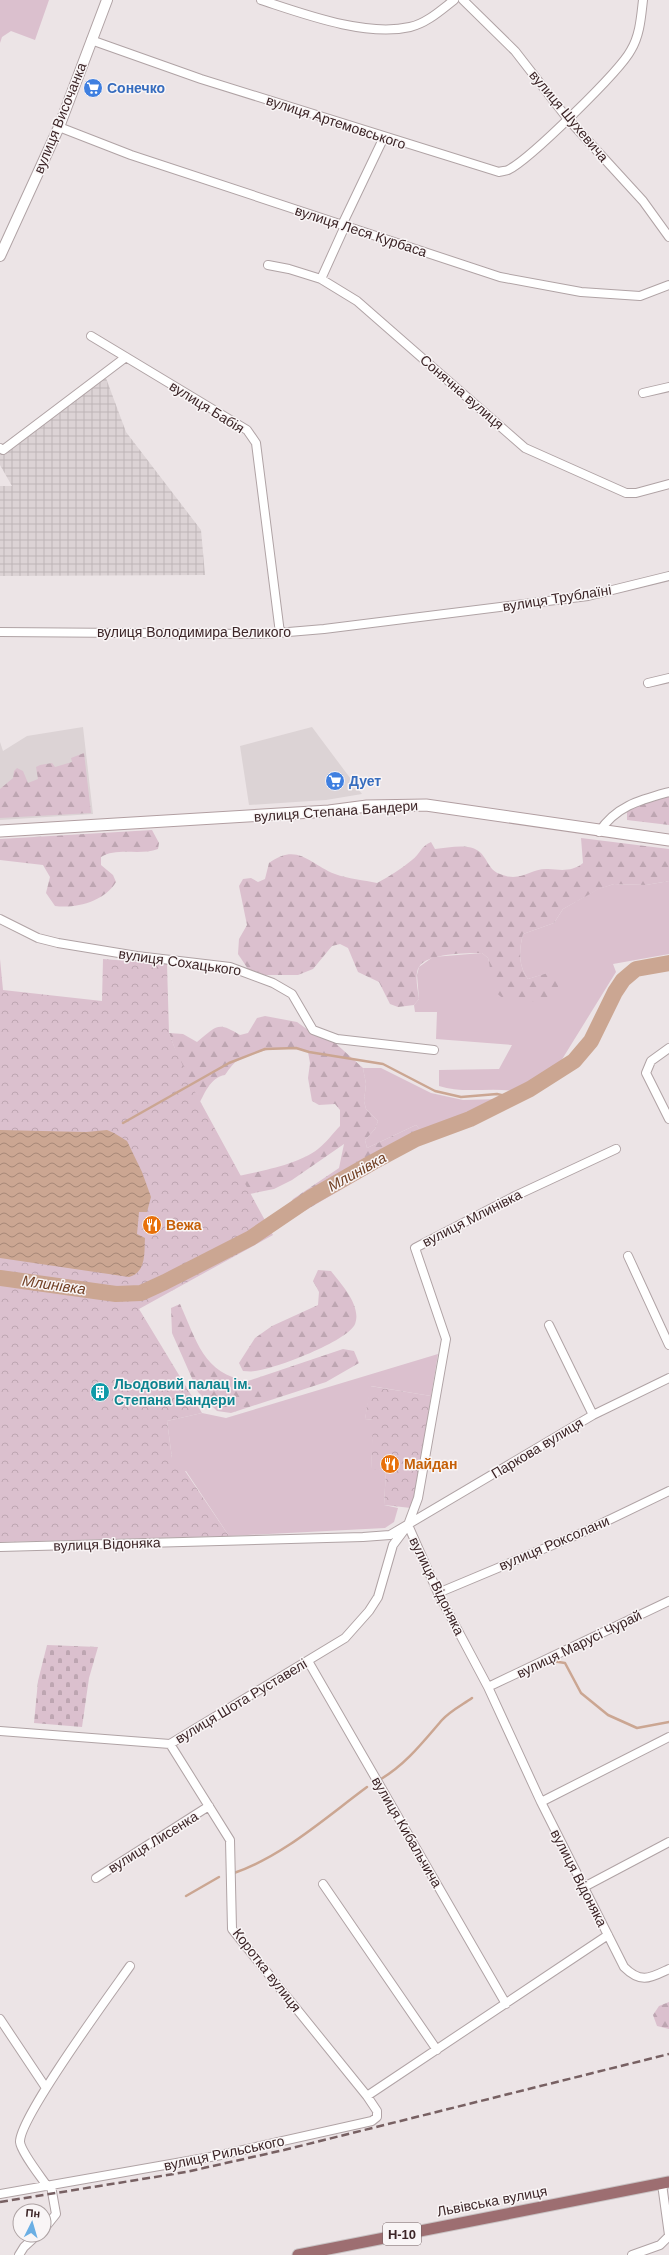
<svg xmlns="http://www.w3.org/2000/svg" width="669" height="2255" font-family="Arial,sans-serif">
	<defs>
		<pattern id="industrial-grid" width="8" height="8" patternUnits="userSpaceOnUse"><rect width="8" height="8" fill="#dcd3d5"/><path d="M0 4h8M4 0v8" fill="none" stroke="#beb5b7"/></pattern>
		<pattern id="forest-firs" width="22" height="20" patternUnits="userSpaceOnUse"><rect width="22" height="20" fill="#dbc0ce"/><path d="M5 1l3.5 6h-7zM16 11l3.5 6h-7z" fill="#bda5b1"/></pattern>
		<pattern id="cemetery-stones" width="16" height="16" patternUnits="userSpaceOnUse"><rect width="16" height="16" fill="#dbc0ce"/><path d="M2 7V4a2 2 0 0 1 4 0v3zM10 15v-3a2 2 0 0 1 4 0v3z" fill="#bda5b1"/></pattern>
		<pattern id="park-crowns" width="20" height="18" patternUnits="userSpaceOnUse"><rect width="20" height="18" fill="#dbc0ce"/><path d="M2 6a3 3 0 1 1 6 0M12 15a3 3 0 1 1 6 0" fill="none" stroke="#bda5b1"/></pattern>
		<pattern id="water-waves" width="16" height="10" patternUnits="userSpaceOnUse"><rect width="16" height="10" fill="#cba692"/><path d="M0 5q4-4 8 0t8 0" fill="none" stroke="#a68777"/></pattern>
	</defs>
	<rect width="100%" height="100%" fill="#ece4e6"/>
	<path fill="#dcd3d5" d="M83,727L93,814L0,820V742L3,751L27,736Z
		M312,727L362,794L326,800L249,805L240,746Z"/>
	<path fill="url(#industrial-grid)" d="M103,370L126,432L201,530L205,575L0,576V486H12L0,465V446Z"/>
	<path fill="#dbc0ce" d="M0,0H49L35,40L11,31L2,37L0,43Z
		M669,881V954L613,964L616,972L561,1061L514,1091C488,1087 463,1094 439,1086V1070L499,1069L512,1045L436,1039L437,1012H415L414,1005L419,999L417,975L419,967L433,957L482,953L488,958L496,990L551,972L528,979C518,965 519,950 523,934L554,923L563,909L598,889L614,884L646,885Z
		M363,1068H381L431,1093L463,1100L501,1099L466,1117L421,1131L416,1125L367,1148L365,1140L375,1129L378,1121L366,1109L364,1101L366,1084Z
		M438,1354L431,1396L371,1386L365,1419L374,1420L371,1468L386,1470L384,1505L398,1508L394,1522L385,1528L229,1536L186,1471L182,1472L172,1458L167,1421L202,1413L226,1418Z"/>
	<path fill="url(#forest-firs)" d="M84,753L91,813L0,818V789L13,778L14,771L17,768L23,771L28,783L38,779L36,767L40,765L52,763L55,767L72,762L71,758Z
		M669,794V825L627,820V808Z
		M152,830L159,843L158,849C140,856 117,847 101,857V865L113,875L116,882C105,901 76,909 55,906L46,893L50,877L43,865L0,860V839Z
		M581,838L669,849V881L646,885L614,884L599,889L563,909L554,923L523,934C519,950 518,965 528,979L551,972L557,978L559,985C558,987 557,991 555,993C546,1003 510,1005 500,996C491,988 491,969 488,958L482,953C468,953 426,953 419,967C414,975 418,990 419,999L414,1005L398,1007L390,1004L379,982L358,972L348,948L340,944L332,946L313,969L298,975H265L248,969L238,954L239,939L247,925L239,886L243,879L251,878L258,882L265,879L269,863C298,842 309,864 335,874C348,879 364,880 377,883C390,876 401,869 412,860C420,854 421,846 431,842L435,849C451,848 474,841 484,857C489,864 491,871 500,874C521,883 530,868 548,869C561,870 572,872 583,863Z
		M265,1016L297,1022L311,1032L333,1041L363,1068L366,1084L364,1101L366,1109L378,1121L375,1129L365,1140L367,1148L416,1125L421,1131L418,1145L294,1217L288,1206L293,1199L339,1168L344,1144L292,1180L274,1189L225,1199L238,1176C262,1171 299,1164 318,1149C326,1143 333,1133 340,1126V1110L335,1104L319,1105L312,1101L308,1078L310,1063L308,1052C286,1045 258,1049 237,1061C232,1064 228,1071 225,1075C210,1077 204,1095 197,1108L169,1033L183,1034L197,1042C217,1026 217,1021 240,1035L248,1033L257,1018Z
		M318,1270L331,1271C341,1284 362,1306 355,1324C348,1341 275,1369 255,1371C251,1372 247,1371 243,1371L239,1363L255,1338L272,1326L318,1305L319,1292L313,1281Z
		M180,1304C197,1341 203,1374 248,1381L343,1349L354,1351L359,1363L326,1382L231,1413L217,1411L198,1392L172,1333L171,1308Z
		M669,2002V2029L657,2026L653,2015L659,2006Z"/>
	<path fill="url(#cemetery-stones)" d="M47,1645L98,1647L89,1678L82,1727L34,1723L38,1681Z"/>
	<path fill="url(#park-crowns)" d="M0,959L3,990L102,1001L103,959L167,964L169,1033L174,1046L194,1090L273,1235L139,1309L202,1413L167,1421L172,1458L180,1457L182,1471H185L229,1536L0,1542Z
		M370,1386L431,1396L416,1496L411,1508L384,1505L386,1470L371,1469L373,1420L365,1419Z"/>
	<path fill="url(#water-waves)" d="M0,1130L86,1132L107,1130L114,1133L127,1141L142,1172L151,1197L147,1212H139L137,1234L145,1238C144,1252 147,1272 129,1277L0,1258Z"/>
	<g fill="none" stroke-linecap="round" stroke-linejoin="round">
		<path stroke="#cba692" stroke-width="2.5" d="M123,1123L229,1063L265,1049L296,1048L309,1052L383,1064L435,1091L461,1097L497,1094L514,1098
			M537,1668L552,1661L565,1663L581,1693L608,1715L637,1728L669,1722
			M381,1779C406,1764 423,1742 442,1720C450,1711 462,1705 472,1698
			M234,1873C283,1856 325,1818 367,1787
			M186,1896L219,1877"/>
		<path stroke="#cba692" stroke-width="16" d="M0,1278L116,1294L141,1293L165,1282L251,1238L310,1198L373,1162L416,1139L470,1119L530,1089L574,1061L591,1041L615,992L623,980L636,969L669,963"/>
		<defs>
			<path id="minor" d="M261,0C304,14 365,37 410,27C427,23 441,10 454,0
				M463,0L515,51L567,118L643,201L669,237
				M91,40L201,79L499,172C502,171 506,171 508,170C529,160 620,71 631,50C640,35 641,17 643,0
				M59,127L131,155L500,277L581,292L640,296L669,285
				M342,225L384,137
				M268,265L289,269L321,279L357,301L525,448L626,493H636L669,484
				M321,279L345,226
				M91,336L247,430L256,443L280,633
				M643,393L669,387
				M0,448L3,450L126,357
				M0,632L265,634L324,629L588,596L669,576
				M648,683L669,678
				M599,832C616,806 640,800 669,792
				M0,919L38,938L58,943L137,956L230,967L273,983L292,994L313,1030L337,1039L434,1050
				M669,1048L651,1061L646,1073L669,1119
				M628,1256L669,1345
				M549,1325L593,1415
				M408,1525L438,1593L488,1687L541,1802L624,1967C641,1984 650,1978 669,1969
				M0,1547L363,1537L390,1535L593,1415L669,1378
				M438,1593L586,1531L669,1491
				M308,1661L506,2004
				M488,1687L669,1601
				M0,1731L170,1744L345,1638L369,1611L378,1597L393,1545L408,1525L418,1498L446,1339L415,1248L515,1196L616,1149
				M541,1802L669,1737
				M96,1878L209,1806
				M323,1884L437,2050
				M584,1887L669,1842
				M0,2019L46,2088
				M367,2096L608,1935
				M662,2184L669,2235
				M47,2186C41,2177 21,2152 20,2142C19,2118 111,1993 130,1966
				M0,2194L216,2156L372,2121L377,2117V2111L367,2096L232,1929L230,1840L170,1744
				M44,2229L56,2214L51,2186
				M19,2255L24,2247L37,2235
				M632,2255L660,2245L669,2236"/>
			<path id="tertiary" d="M0,256L59,127L107,0"/>
			<path id="secondary" d="M0,831L329,811L367,806L426,805L669,840"/>
			<path id="primary" d="M298,2255L669,2182"/>
		</defs>
		<use href="#minor" stroke="#b0a3a5" stroke-width="10"/>
		<use href="#tertiary" stroke="#b0a3a5" stroke-width="12"/>
		<use href="#secondary" stroke="#b19ea1" stroke-width="13"/>
		<use href="#primary" stroke="#c8c2c3" stroke-width="13"/>
		<use href="#minor" stroke="#fff" stroke-width="8"/>
		<use href="#tertiary" stroke="#fff" stroke-width="10"/>
		<use href="#secondary" stroke="#fff" stroke-width="11"/>
		<use href="#primary" stroke="#9d6e71" stroke-width="11"/>
		<path stroke="#776062" stroke-width="2.5" stroke-dasharray="8 4" stroke-linecap="butt" d="M0,2202L186,2172L284,2150L669,2054"/>
	</g>
	<defs>
		<symbol id="supermarket-disc" viewBox="-11 -11 22 22"><circle r="9.5" fill="#3f7fe0" stroke="#f9f5f6"/><path d="M-6-5.5h2.5l.6 2H6L4.5 2H-2.5L-4.4-4H-6ZM-1.5 3.2a1.3 1.3 0 1 0 .1 0ZM3 3.2a1.3 1.3 0 1 0 .1 0Z" fill="#fff"/></symbol>
		<symbol id="restaurant-disc" viewBox="-11 -11 22 22"><circle r="9.5" fill="#e8710a" stroke="#f9f5f6"/><path d="M-5-6h1v4h1v-4h1v4h1v-4h1v5L-1.5 .5V6h-2V.5L-5-1ZM5-6V6H3V1.5H1.5Q1.5-4 5-6Z" fill="#fff"/></symbol>
		<symbol id="building-disc" viewBox="-11 -11 22 22"><circle r="9.5" fill="#0f9aa8" stroke="#f9f5f6"/><path d="M-4-6H4V6H1V3H-1V6H-4ZM-2.5-4.3h1.7v1.8h-1.7ZM.8-4.3h1.7v1.8H.8ZM-2.5-1h1.7V.8h-1.7ZM.8-1h1.7V.8H.8Z" fill="#fff"/></symbol>
	</defs>
	<g fill-rule="evenodd">
		<use href="#supermarket-disc" x="82" y="77" width="22" height="22"/>
		<use href="#supermarket-disc" x="324" y="770" width="22" height="22"/>
		<use href="#restaurant-disc" x="141" y="1214" width="22" height="22"/>
		<use href="#building-disc" x="89" y="1381" width="22" height="22"/>
		<use href="#restaurant-disc" x="379" y="1453" width="22" height="22"/>
	</g>
	<g text-anchor="middle" stroke-width="3" stroke-linejoin="round" paint-order="stroke">
		<rect fill="#f9f5f6" stroke="#756365" stroke-width="1" x="383" y="2223" width="38" height="22" rx="3"/>
		<g font-size="13" font-weight="bold" fill="#3c2527">
			<text x="402" y="2239">Н-10</text>
		</g>
		<g font-size="14" font-weight="bold" fill="#366cbe" stroke="#f9f5f6" text-anchor="start">
			<text x="107" y="93">Сонечко</text>
			<text x="349" y="786">Дует</text>
		</g>
		<g font-size="14" fill="#3c2527" stroke="#f9f5f6">
			<text transform="translate(569 116) rotate(50)" y="5">вулиця Шухевича</text>
			<text transform="translate(60 118) rotate(-68)" y="5">вулиця Височанка</text>
			<text transform="translate(336 122) rotate(18)" y="5">вулиця Артемовського</text>
			<text transform="translate(361 231) rotate(18)" y="5">вулиця Леся Курбаса</text>
			<text transform="translate(462 392) rotate(41)" y="5">Сонячна вулиця</text>
			<text transform="translate(207 407) rotate(32)" y="5">вулиця Бабія</text>
			<text transform="translate(557 598) rotate(-9)" y="5">вулиця Трублаїні</text>
			<text x="194" y="637">вулиця Володимира Великого</text>
			<text transform="translate(336 811) rotate(-4)" y="5">вулиця Степана Бандери</text>
			<text transform="translate(180 962) rotate(8)" y="5">вулиця Сохацького</text>
			<text transform="translate(472 1218) rotate(-27)" y="5">вулиця Млинівка</text>
			<text transform="translate(537 1448) rotate(-31)" y="5">Паркова вулиця</text>
			<text transform="translate(554 1543) rotate(-23)" y="5">вулиця Роксолани</text>
			<text transform="translate(107 1544) rotate(-2)" y="5">вулиця Відоняка</text>
			<text transform="translate(437 1586) rotate(64)" y="5">вулиця Відоняка</text>
			<text transform="translate(579 1644) rotate(-26)" y="5">вулиця Марусі Чурай</text>
			<text transform="translate(241 1701) rotate(-31)" y="5">вулиця Шота Руставелі</text>
			<text transform="translate(407 1832) rotate(60)" y="5">вулиця Кибальчича</text>
			<text transform="translate(153 1842) rotate(-32)" y="5">вулиця Лисенка</text>
			<text transform="translate(579 1878) rotate(63)" y="5">вулиця Відоняка</text>
			<text transform="translate(267 1970) rotate(52)" y="5">Коротка вулиця</text>
			<text transform="translate(224 2153) rotate(-12)" y="5">вулиця Рильського</text>
			<text transform="translate(492 2201) rotate(-11)" y="5">Львівська вулиця</text>
		</g>
		<g font-size="14" font-weight="bold" fill="#c56008" stroke="#f9f5f6" text-anchor="start">
			<text x="166" y="1230">Вежа</text>
			<text x="404" y="1469">Майдан</text>
		</g>
		<g font-size="14" font-weight="bold" fill="#0d838f" stroke="#f9f5f6" text-anchor="start">
			<text x="114" y="1389">Льодовий палац ім.<tspan x="114" dy="16">Степана Бандери</tspan></text>
		</g>
		<g font-size="15" font-style="italic" fill="#724125" stroke="#f9f5f6">
			<text transform="translate(357 1172) rotate(-29)" y="5">Млинівка</text>
			<text transform="translate(54 1285) rotate(8)" y="5">Млинівка</text>
		</g>
	</g>
	<g transform="translate(32 2223) rotate(5)"><circle r="19" fill="#f9f5f6" stroke="#ada2a3"/>
	<path d="M0-3L7 15L0 10L-7 15Z" fill="#6bafe4"/>
	<text y="-6" font-size="11" font-weight="bold" text-anchor="middle" fill="#3c2527">Пн</text>
	</g>
</svg>
